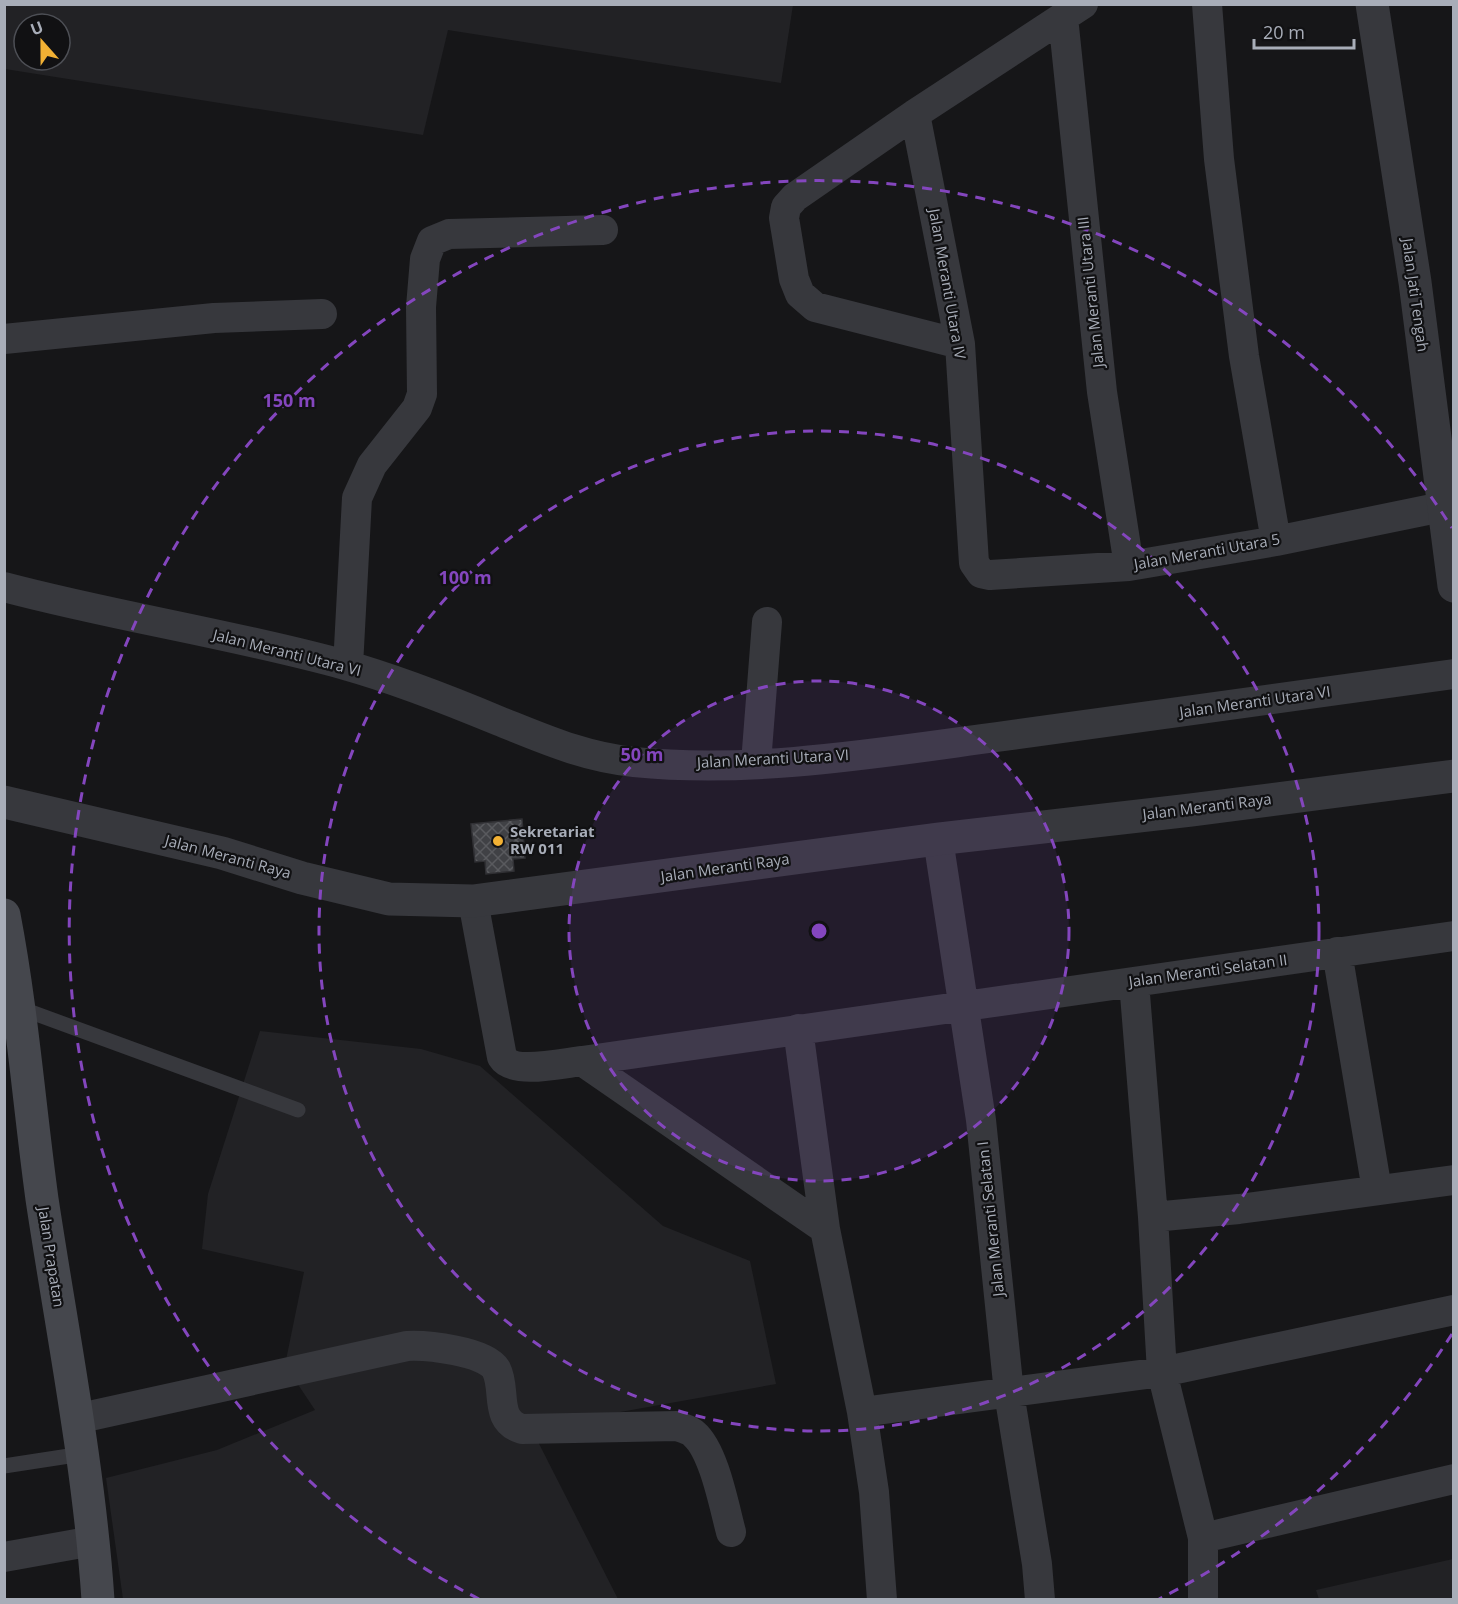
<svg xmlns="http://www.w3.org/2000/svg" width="1458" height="1604" font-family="'Open Sans',sans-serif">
	<defs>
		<pattern id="building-cross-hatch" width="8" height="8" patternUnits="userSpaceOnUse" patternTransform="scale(1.5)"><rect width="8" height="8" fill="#404145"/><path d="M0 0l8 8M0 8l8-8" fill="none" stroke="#595a5e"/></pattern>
	</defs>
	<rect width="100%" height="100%" fill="#161618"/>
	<path fill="#222225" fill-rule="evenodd" d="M4,5L5,4L793,5L781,83L448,30L423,135L5,69ZM24,24H60V60H24Z
		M260,1031L421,1049L480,1066L663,1226L750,1261L776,1384L531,1428L618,1599H123L106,1478L217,1450L315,1410L285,1365L304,1272L202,1249L208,1194Z
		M1453,1559V1599H1319L1316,1590Z"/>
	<path fill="url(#building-cross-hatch)" stroke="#303034" stroke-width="1.5" d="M522,819L525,858L513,859L514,871L486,874L485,861L475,862L471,824Z"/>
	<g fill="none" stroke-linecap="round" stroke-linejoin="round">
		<path stroke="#37383d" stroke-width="15" d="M20,1008L298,1110
			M4,1466L82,1454"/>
		<path stroke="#37383d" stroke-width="30" d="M1207,4L1219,159L1244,356L1276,541
			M1063,17L1102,392L1129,566
			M915,114L960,344L974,563L981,573L990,575L1129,566L1276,541L1442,507
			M4,339L214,318L322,314
			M960,344L815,307L800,294L794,279L784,218L786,207L795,197L915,114L1083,4
			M4,587C117,617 233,634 345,665C395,679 451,701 499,721C544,739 584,757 634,762C753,774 878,753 997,737C1149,717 1301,696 1454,674
			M348,666L357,498L372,465L417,408L422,394L421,307L425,259L432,241L449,234L603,230
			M756,763L767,622
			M938,839L981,1120L1009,1393L1037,1564L1040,1600
			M473,901L502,1057C513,1075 563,1063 582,1061L1454,936
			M1337,952L1377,1190
			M1134,982L1153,1217L1162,1372L1203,1538V1600
			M798,1029L825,1229L862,1412L874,1492L882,1600
			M582,1061L825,1229
			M1153,1217L1239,1209L1454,1180
			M862,1412L1162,1372L1454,1310
			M76,1419L407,1346C427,1345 485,1351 496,1369C507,1390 493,1420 522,1429L677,1426C682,1428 690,1430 694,1434C714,1451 724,1506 731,1532
			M1203,1538L1454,1479
			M4,1557L93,1541"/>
		<path stroke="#37383d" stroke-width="33" d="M1372,4L1415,282L1454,586
			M4,802L222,853L302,878L389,899L473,901L938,839L1191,810L1454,776"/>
		<path stroke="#45474d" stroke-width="33" d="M4,915C22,1009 29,1104 42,1199C62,1332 89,1465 98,1600"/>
	</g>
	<circle cx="819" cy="931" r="250" fill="#8446be" fill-opacity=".12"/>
	<g fill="none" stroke="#8446be" stroke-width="3" stroke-dasharray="10 8">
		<circle cx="819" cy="931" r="250"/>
		<circle cx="819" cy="931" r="500"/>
		<path d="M1452 1334A750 750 0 0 1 1159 1599M479 1599A750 750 0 1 1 1452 528"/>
	</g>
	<circle fill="#f2b134" stroke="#111113" stroke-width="2" cx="498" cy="841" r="6"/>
	<g text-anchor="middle" stroke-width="4.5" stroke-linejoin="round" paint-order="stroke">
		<g font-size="15" fill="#a8adb8" stroke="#111113">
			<text transform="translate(947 284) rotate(80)" y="5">Jalan Meranti Utara IV</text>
			<text transform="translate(1091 292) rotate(-96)" y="5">Jalan Meranti Utara III</text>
			<text transform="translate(1415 295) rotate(82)" y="5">Jalan Jati Tengah</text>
			<text transform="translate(1207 552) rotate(-10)" y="5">Jalan Meranti Utara 5</text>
			<text transform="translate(287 653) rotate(14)" y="5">Jalan Meranti Utara VI</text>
			<text transform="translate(1255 702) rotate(-8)" y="5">Jalan Meranti Utara VI</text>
			<text transform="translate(773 759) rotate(-3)" y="5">Jalan Meranti Utara VI</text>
			<text transform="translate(1207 807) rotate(-7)" y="5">Jalan Meranti Raya</text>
			<text transform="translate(228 857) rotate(15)" y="5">Jalan Meranti Raya</text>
			<text transform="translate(725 868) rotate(-8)" y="5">Jalan Meranti Raya</text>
			<text transform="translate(1208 971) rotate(-8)" y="5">Jalan Meranti Selatan II</text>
			<text transform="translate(991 1219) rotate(-96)" y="5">Jalan Meranti Selatan I</text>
			<text transform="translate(51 1257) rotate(81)" y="5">Jalan Prapatan</text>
		</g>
		<g font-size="15" font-weight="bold" fill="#a8adb8" stroke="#111113" text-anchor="start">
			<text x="510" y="837">Sekretariat<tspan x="510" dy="17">RW 011</tspan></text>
		</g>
	</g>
	<circle cx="819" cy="931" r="9" fill="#8446be" stroke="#111113" stroke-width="3"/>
	<g font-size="18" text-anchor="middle" font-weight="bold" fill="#8446be" stroke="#111113" stroke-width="4.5" stroke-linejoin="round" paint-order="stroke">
		<text x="289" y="407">150 m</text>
		<text x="465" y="584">100 m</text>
		<text x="642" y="761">50 m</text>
	</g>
	<rect width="1458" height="1604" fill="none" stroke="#a8adb8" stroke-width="12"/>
	<g transform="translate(42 42) rotate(339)"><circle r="28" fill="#111113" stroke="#4d4f55" stroke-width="1.5"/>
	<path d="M0-4.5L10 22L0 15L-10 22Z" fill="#f2b134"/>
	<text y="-9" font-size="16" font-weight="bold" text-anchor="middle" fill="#a8adb8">U</text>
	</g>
	<path d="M1254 39v9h100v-9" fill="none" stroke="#a8adb8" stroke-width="3"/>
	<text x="1263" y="39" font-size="18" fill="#a8adb8" stroke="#111113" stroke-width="4.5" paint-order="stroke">20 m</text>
</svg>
